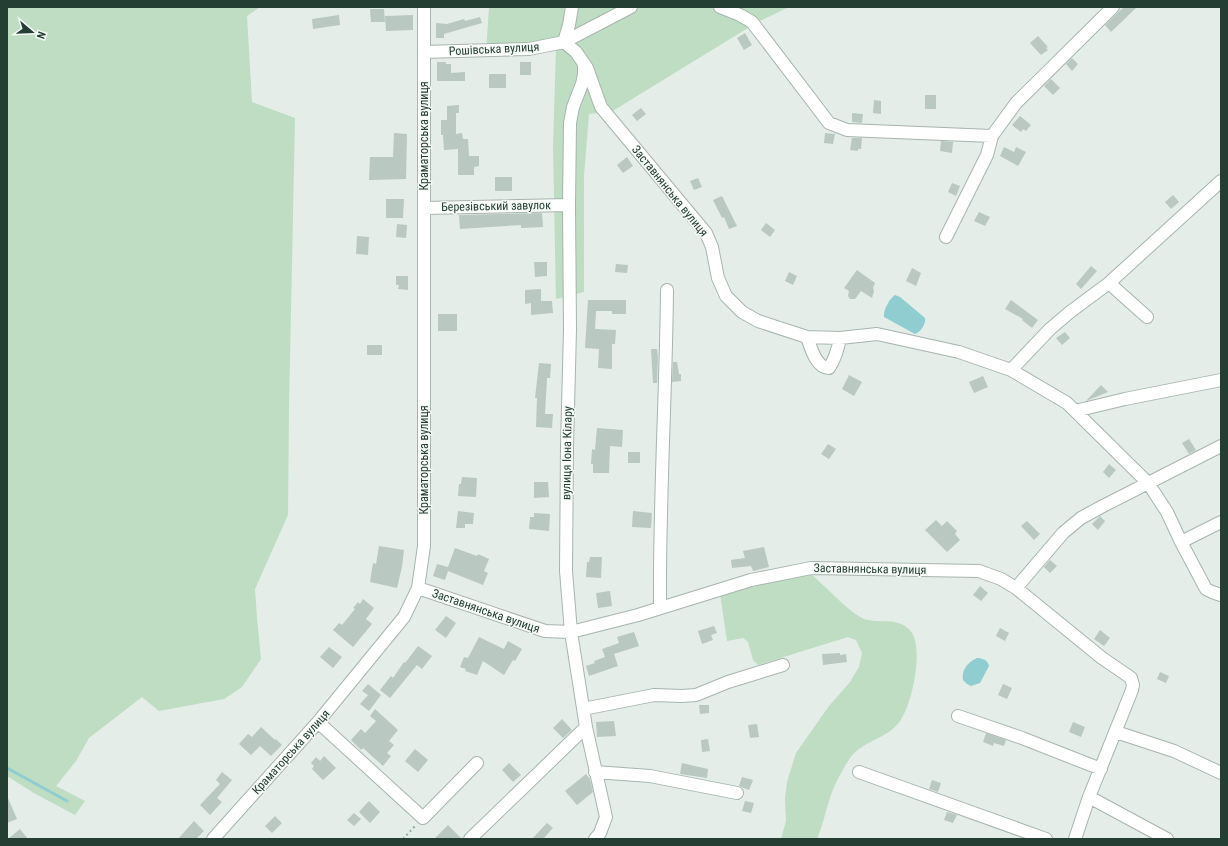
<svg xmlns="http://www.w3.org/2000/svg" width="1228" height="846" font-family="'Roboto Condensed',sans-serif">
	<rect width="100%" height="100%" fill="#e4ede8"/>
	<path fill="#beddc3" d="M7,7H260L247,16L252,102L295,118L289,407L288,515L255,589L257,618L261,659L242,687L224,699L159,711L142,697L89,738L76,761L56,786L85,801L75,815L32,792L7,776Z
		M489,7H789L756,23L611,112L589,114L584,176V292L556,299L553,146L556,49L486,53Z
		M809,572C822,583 850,613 864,619C879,624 901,616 912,633C924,651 911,714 895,727C881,740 862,742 850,758C842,770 833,787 829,801C825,814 822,827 817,839H781L786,821L785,798L787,782L796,753L829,706L850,682L859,667L862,653L856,640L848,637L758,665L753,660L748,642L743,638L727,641L720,594Z"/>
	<path fill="#8fcdd0" d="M895,295L900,297L925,318C926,324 921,332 915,334L884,317C883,310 890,298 895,295Z
		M977,658C982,658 988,660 989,666L980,683L971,686L967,684L963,680C961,670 968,662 977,658Z"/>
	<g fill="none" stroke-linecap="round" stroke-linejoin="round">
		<path stroke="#8fcdd0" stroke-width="3" d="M7,768L67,801"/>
	</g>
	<path fill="#b9c8c1" d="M1124,7H1137L1111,32L1105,25Z
		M370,9H384L385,22H371Z
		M339,15L340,25L313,29L312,19Z
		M413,15V30L386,31L385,16Z
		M480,17L482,23L444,34V38H436V23L447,24L464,19L465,21Z
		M745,33L752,45L744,50L737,38Z
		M1038,36L1048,47L1046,48L1048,50L1041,55L1030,43Z
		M1072,58L1078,64L1072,71L1066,64Z
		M437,62H446V64H451V73L465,72V81H437Z
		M520,62H531V75H520Z
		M489,74H506V88H489Z
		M1051,79L1060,88L1053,95L1044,86Z
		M925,95H936V109H925Z
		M874,100L881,101V114L873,113Z
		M459,105V113H456V134L462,133L463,139H468L469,156H479V166L474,167V175H458V149L444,150L443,135H441V120H447V106Z
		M641,108L646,114L637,121L632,115Z
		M852,113L863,114L862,123L852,122Z
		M1020,116L1031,125L1026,131L1023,129L1021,132L1012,125Z
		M394,133L407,134L406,179L369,180L370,157H393Z
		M825,133L835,134L833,144L824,143Z
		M852,138H862L861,149H858V151L850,150Z
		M941,141L953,142L952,153L940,151Z
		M1004,147L1014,152L1016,147L1026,152L1018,166L1000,156Z
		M627,157L633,166L623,173L617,165Z
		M495,177H512V191H495Z
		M698,178L702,187L694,190L690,181Z
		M952,183L960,186L956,196L948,192Z
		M1173,195L1179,202L1171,209L1165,202Z
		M722,196L737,226L729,229L724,217L722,218L713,200Z
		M386,199H404L403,218H386Z
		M979,212L990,217L985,226L974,221Z
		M542,213L543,227L521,228V225L460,229L459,215Z
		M766,223L775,230L770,237L761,230Z
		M397,224L407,225L406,238L396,237Z
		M357,236L369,237L368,255L356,254Z
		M534,262H547V276L535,277Z
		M616,264L628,265L627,273L615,272Z
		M1091,266L1097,271L1081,289L1076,284Z
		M912,268L921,273L916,286L906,281Z
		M857,270L875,283L873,288L874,291L872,298L861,291L855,299H850L848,296L849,291L844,288Z
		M789,272L797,276L793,285L785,281Z
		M396,276H408V290L398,289L399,285H396Z
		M541,289V301H552L553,313L531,315V303L525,304V290Z
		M588,300H626V314H612V311H596L595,329L616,330L615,344H612V369L598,368L599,349L585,348Z
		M1011,300L1038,320L1032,328L1022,320L1023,319L1005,309Z
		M438,314H457V331H438Z
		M1065,332L1070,338L1062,345L1056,338Z
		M367,345H382V355H367Z
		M651,349H657L658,357L657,383H653Z
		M673,362H677L679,374H681V381L672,382Z
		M539,363L551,364L550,378H547L545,414H553L552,428L536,427L537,398H535Z
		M849,375L862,382L854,396L842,389Z
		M983,376L988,387L974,393L969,382Z
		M1101,385L1108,392L1086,401Z
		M597,428L623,430L622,447L610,446L609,473H593V464H591L592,449L595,450Z
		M1189,439L1196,450L1189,454L1182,443Z
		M828,444L836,449L829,459L821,454Z
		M628,452H640V463H628Z
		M1109,464L1116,470L1109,478L1103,472Z
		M462,477L477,478L476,497L458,496L459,484H461Z
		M534,482H548L549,497L534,498Z
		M458,511L474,513L473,524H465V528H456Z
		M633,511L652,513L651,528L632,527Z
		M534,513L550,514L549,531L529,529L530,517H534Z
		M1100,516L1105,521L1098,530L1092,524Z
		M936,520L942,526L947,521L957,531L955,534L960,540L947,552L925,530Z
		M1027,521L1040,534L1034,540L1021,526Z
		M379,546L404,550L402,567L397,588L370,582L373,563L376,564Z
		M764,547L769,567L753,571L751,566L732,568L731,560L745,558L743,551Z
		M455,548L477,556L478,554L489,559L484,571L488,573L483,585L448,571L445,580L433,576L437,564L448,567Z
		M590,557H602L601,578L586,577L587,562H589Z
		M1050,560L1057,566L1050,573L1044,567Z
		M980,586L988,593L981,601L973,595Z
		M610,591L612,606L598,608L596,593Z
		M363,599L374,608L366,619L372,624L353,647L333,630L339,623L342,625L355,609L353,608L358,602L360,604Z
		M446,616L456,623L446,638L435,630Z
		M714,626L717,633L711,635L713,640L702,644L698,631Z
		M1000,628L1009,633L1005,641L996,636Z
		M1100,630L1110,638L1104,646L1094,639Z
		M634,632L639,646L614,654L618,666L589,676L586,666L595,663L594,661L605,657L602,649L619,643L617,637Z
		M479,637L504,649L508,641L522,649L515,661L513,660L504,675L483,661L477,675L465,671L466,669L460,667L464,657L468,658Z
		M418,646L432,656L422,669L417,665L390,698L380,690L391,676L393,678L404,662L405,663Z
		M329,647L342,657L333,668L320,657Z
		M840,653V655L846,654L847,662L823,665L822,654Z
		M1160,672L1169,676L1166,683L1157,679Z
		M368,684L381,695L369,711L360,704L368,695L362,691Z
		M1003,684L1012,688L1007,699L998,695Z
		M699,705H709V713L700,714Z
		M375,709L398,730L389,741L394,745L387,753L391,756L383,766L363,748L361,750L351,740L361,729L365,733L376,721L370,716Z
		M562,719L572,730L563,738L553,728Z
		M614,721L616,736L597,737L596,722Z
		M1073,722L1085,727L1081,737L1069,732Z
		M757,724L759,737L750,738L748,725Z
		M261,727L275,740L276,739L282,745L271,756L260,746L251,755L239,744L248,734L252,737Z
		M986,733L1006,740L1004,746L994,743L993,746L983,742Z
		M708,739L710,751L702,752L701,740Z
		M415,749L428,760L418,772L405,761Z
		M324,756L336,768L323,780L312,769L314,766L311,763L316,757L320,761Z
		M509,763L521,775L513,782L502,770Z
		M682,763L708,769L707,778L680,774Z
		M222,772L232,780L217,798L222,802L210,815L200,805L220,784L216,780Z
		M586,774L590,779L593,792L577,805L565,791Z
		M742,777L753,780L749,790L739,786Z
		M932,780L941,783L938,792L929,789Z
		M7,796L17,819L7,823Z
		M369,801L380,812L370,823L359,812Z
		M745,801L754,803L751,813L742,811Z
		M947,812L957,815L953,823L944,820Z
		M354,813L361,819L354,826L347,820Z
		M275,816L282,823L272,833L265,826Z
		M194,821L204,831L196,839H178Z
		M547,823L553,828L543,839H532Z
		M448,825L462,839H434Z
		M20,829L28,839H8Z"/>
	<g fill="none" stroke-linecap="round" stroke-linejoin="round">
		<defs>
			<path id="minor" d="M720,7L740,15L752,22L829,123L847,130L992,136L1016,103L1113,7
				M564,42L576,52L587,68L601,107L706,233L712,247L718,278L726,296L742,312L758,321L807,337L840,338L877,334L959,352L1011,370L1067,403L1148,483L1167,512L1181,542L1206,589L1212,592L1221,595
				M564,42L569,25L572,7
				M424,52L529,49L564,42L631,7
				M584,65V74L582,84L573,107L570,123L569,205L570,329L567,447L566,571L571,632L586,727L606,817L600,833L595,839
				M424,208L569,205
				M946,237L987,155L992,136
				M1109,283L1147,317
				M807,337C811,348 816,368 829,368C835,359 838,349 840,338
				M1011,370L1050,329L1070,312L1109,283L1221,181
				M1075,411L1125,399L1221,380
				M1181,542L1221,522
				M418,588L545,631L571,632L638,615L751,580L811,568L979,571L1001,579L1016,588L1102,658L1124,673L1131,678L1133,685L1132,690L1089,797L1075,839
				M1016,588L1063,533L1081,518L1103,506L1221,446
				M660,608C659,502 666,396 667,290
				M583,709L654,695L682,696L696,695L728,682L783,665
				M958,716L1022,738L1101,769
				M318,722L423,818L477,763
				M1116,732L1174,751L1221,773
				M595,772L650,776L737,793
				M859,772L1046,839
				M1089,797L1167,839
				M213,839L318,722L404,617L418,588L424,546V7
				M470,839L586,727"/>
		</defs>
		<use href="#minor" stroke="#a7b5ae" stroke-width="14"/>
		<path stroke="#86af9e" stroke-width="2" stroke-dasharray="2 3" stroke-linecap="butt" d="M403,839L416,825"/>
		<use href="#minor" stroke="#fff" stroke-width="12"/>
	</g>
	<g text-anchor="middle" stroke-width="3" stroke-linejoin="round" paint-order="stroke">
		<g font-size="12" fill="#243e34" stroke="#f5faf7">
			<text transform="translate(494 49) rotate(-3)" y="4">Рошівська вулиця</text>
			<text transform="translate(424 136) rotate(-90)" y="4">Краматорська вулиця</text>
			<text transform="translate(670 191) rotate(51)" y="4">Заставнянська вулиця</text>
			<text transform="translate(496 206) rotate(-1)" y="4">Березівський завулок</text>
			<text transform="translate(567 453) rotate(-89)" y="4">вулиця Іона Кілару</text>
			<text transform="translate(424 460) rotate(-90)" y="4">Краматорська вулиця</text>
			<text transform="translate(870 569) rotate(1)" y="4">Заставнянська вулиця</text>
			<text transform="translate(486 611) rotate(19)" y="4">Заставнянська вулиця</text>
			<text transform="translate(291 752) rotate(-48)" y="4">Краматорська вулиця</text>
		</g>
	</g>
	<rect width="1228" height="846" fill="none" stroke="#243e34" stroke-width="16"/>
	<g transform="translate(32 32) rotate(109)" stroke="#f5faf7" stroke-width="3" paint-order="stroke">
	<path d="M0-3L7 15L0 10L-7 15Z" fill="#243e34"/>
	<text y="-6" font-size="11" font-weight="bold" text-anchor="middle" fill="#243e34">N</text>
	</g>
</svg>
